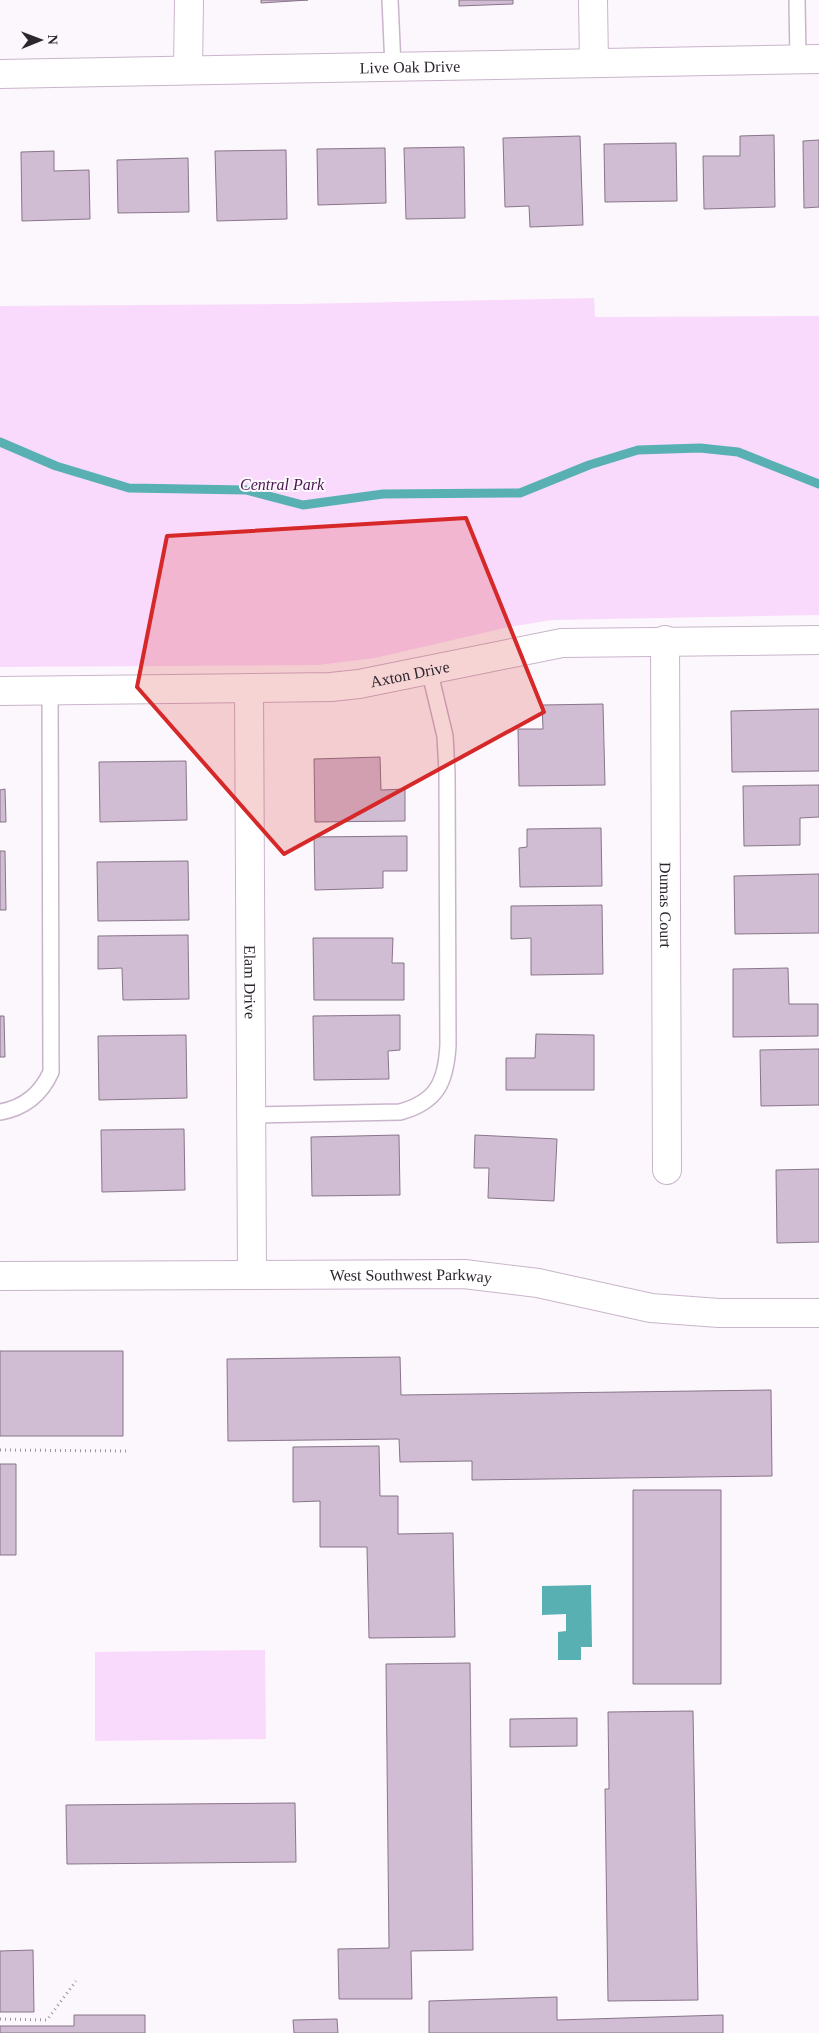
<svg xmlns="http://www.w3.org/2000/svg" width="819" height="2033" font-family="'Times New Roman',serif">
	<rect width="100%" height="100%" fill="#fcf7fc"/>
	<path fill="#f9dafc" d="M594,298L595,317L819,316V615L552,620L509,627L375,658L318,665L0,667V306L298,304Z
		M265,1650L266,1739L95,1741V1652Z"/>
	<path fill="#59b0b3" d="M591,1585L592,1647H581V1660H558V1632L566,1631V1614L542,1615V1586Z"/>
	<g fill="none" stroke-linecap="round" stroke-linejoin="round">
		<path stroke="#59b0b3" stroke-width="9" d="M0,442L56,466L129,488L246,490L303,505L383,494L520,493L589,465L638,450L700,448L738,452L819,484"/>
	</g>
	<path fill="#d1bdd3" stroke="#88758a" d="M261,0H308L261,3Z
		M459,0H513V4L459,6Z
		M774,135L775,207L704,209L703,156H740V136Z
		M580,136L583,225L530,227L529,206L505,207L503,138Z
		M819,140V207L804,208L803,141Z
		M676,143L677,201L605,202L604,144Z
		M464,147L465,218L406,219L404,148Z
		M385,148L386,203L318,205L317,149Z
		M286,150L287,219L217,221L215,151Z
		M54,151V171L89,170L90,219L22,221L21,152Z
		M188,158L189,212L118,213L117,160Z
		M603,704L605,785L519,786L518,729H543L542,705Z
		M819,709V771L732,772L731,711Z
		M380,757L381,790L405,789V821L315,822L314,759Z
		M186,761L187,820L100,822L99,762Z
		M819,785V817L800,818V845L744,846L743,786Z
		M5,789L6,822H0V790Z
		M601,828L602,886L520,887L519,848L527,847V829Z
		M407,836V871H383V888L315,890L314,837Z
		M0,851H5L6,910H0Z
		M188,861L189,920L98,921L97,862Z
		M819,874V933L735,934L734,876Z
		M602,905L603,974L531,975V938L511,939V906Z
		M188,935L189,999L123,1000L122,968L98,969V936Z
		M313,938H393L392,963H404V1000H314Z
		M788,968L789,1004H818V1036L733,1037V969Z
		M400,1015V1050L388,1051L389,1079L314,1080L313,1016Z
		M0,1016H4L5,1057H0Z
		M536,1034L594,1035V1090H506V1058H535Z
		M186,1035L187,1098L99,1100L98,1036Z
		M819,1049V1105L761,1106L760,1050Z
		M184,1129L185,1190L102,1192L101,1130Z
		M399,1135L400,1195L312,1196L311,1137Z
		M475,1135L557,1139L554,1201L488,1198L489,1168H474Z
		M819,1169V1242L777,1243L776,1170Z
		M0,1351H123V1436H0Z
		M400,1357L401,1395L771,1390L772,1476L472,1480V1461L400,1462L399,1439L228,1441L227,1359Z
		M379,1446L380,1496H398V1534L453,1533L455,1637L369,1638L367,1547H320V1501L293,1502V1447Z
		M0,1464H16V1555H0Z
		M633,1490H721V1684H633Z
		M470,1663L473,1950L411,1951L412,1999H339L338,1949L389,1948L386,1664Z
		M693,1711L698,2000L608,2001L605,1789H609L608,1712Z
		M577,1718V1746L510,1747V1719Z
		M295,1803L296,1862L67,1864L66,1805Z
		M33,1950L34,2012H0V1951Z
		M557,1997V2020L723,2015V2033H429V2001Z
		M74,2015H145V2033H0V2026H74Z
		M337,2019L338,2033H294L293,2020Z"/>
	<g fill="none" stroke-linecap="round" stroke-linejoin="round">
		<defs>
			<path id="lane" d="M390,0L393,67
				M797,0L798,59
				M0,1112C24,1108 41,1094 51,1072L50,690
				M251,1115L400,1112C437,1102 446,1082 448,1045L447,772L445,736L429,669"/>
			<g id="street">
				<path d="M593,0L594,63"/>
				<path d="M188,70L189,0"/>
				<path id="s1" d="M0,74L819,59"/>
				<path id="s2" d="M665,640L667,1170"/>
				<path id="s3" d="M249,688L252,1274"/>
				<path id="s4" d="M0,691L331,687L359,684L562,643L819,640"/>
			</g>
			<g id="secondary">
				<path id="s5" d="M0,1276L464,1274L538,1283L651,1308L719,1313H819"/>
			</g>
		</defs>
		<use href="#lane" stroke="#c9b5cb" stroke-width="18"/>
		<use href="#street" stroke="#c9b5cb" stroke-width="30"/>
		<use href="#secondary" stroke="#c9b5cb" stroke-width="30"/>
		<path stroke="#9c969d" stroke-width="3" stroke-dasharray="1 4" stroke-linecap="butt" d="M0,1450L127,1451
			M0,2019L47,2020L76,1981"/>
		<use href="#lane" stroke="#fff" stroke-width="15"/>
		<use href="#street" stroke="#fff" stroke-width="28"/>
		<use href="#secondary" stroke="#fff" stroke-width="28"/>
	</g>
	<path fill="#d62828" fill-opacity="0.2" stroke="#d62828" stroke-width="4" stroke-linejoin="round" d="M466,518L544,712L284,854L137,687L167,536Z"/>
	<g text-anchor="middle" stroke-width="4" stroke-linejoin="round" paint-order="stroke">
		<g font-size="16" fill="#2e262f" stroke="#fcf7fc">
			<text dy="6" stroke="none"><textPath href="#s1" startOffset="410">Live Oak Drive</textPath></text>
			<text dy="6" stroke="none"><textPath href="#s4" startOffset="411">Axton Drive</textPath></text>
			<text dy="6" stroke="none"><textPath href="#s2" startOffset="265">Dumas Court</textPath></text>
			<text dy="6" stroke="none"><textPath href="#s3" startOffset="294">Elam Drive</textPath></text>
			<text dy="6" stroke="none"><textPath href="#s5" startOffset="411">West Southwest Parkway</textPath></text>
		</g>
		<g font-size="16" font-style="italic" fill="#4a1551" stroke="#fcf7fc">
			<text x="282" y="490">Central Park</text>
		</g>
	</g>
	<g transform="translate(40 40) rotate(89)" stroke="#fcf7fc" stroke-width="4" paint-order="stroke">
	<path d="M0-4L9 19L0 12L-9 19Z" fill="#2e262f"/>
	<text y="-8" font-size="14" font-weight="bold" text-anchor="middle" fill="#2e262f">N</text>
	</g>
</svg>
